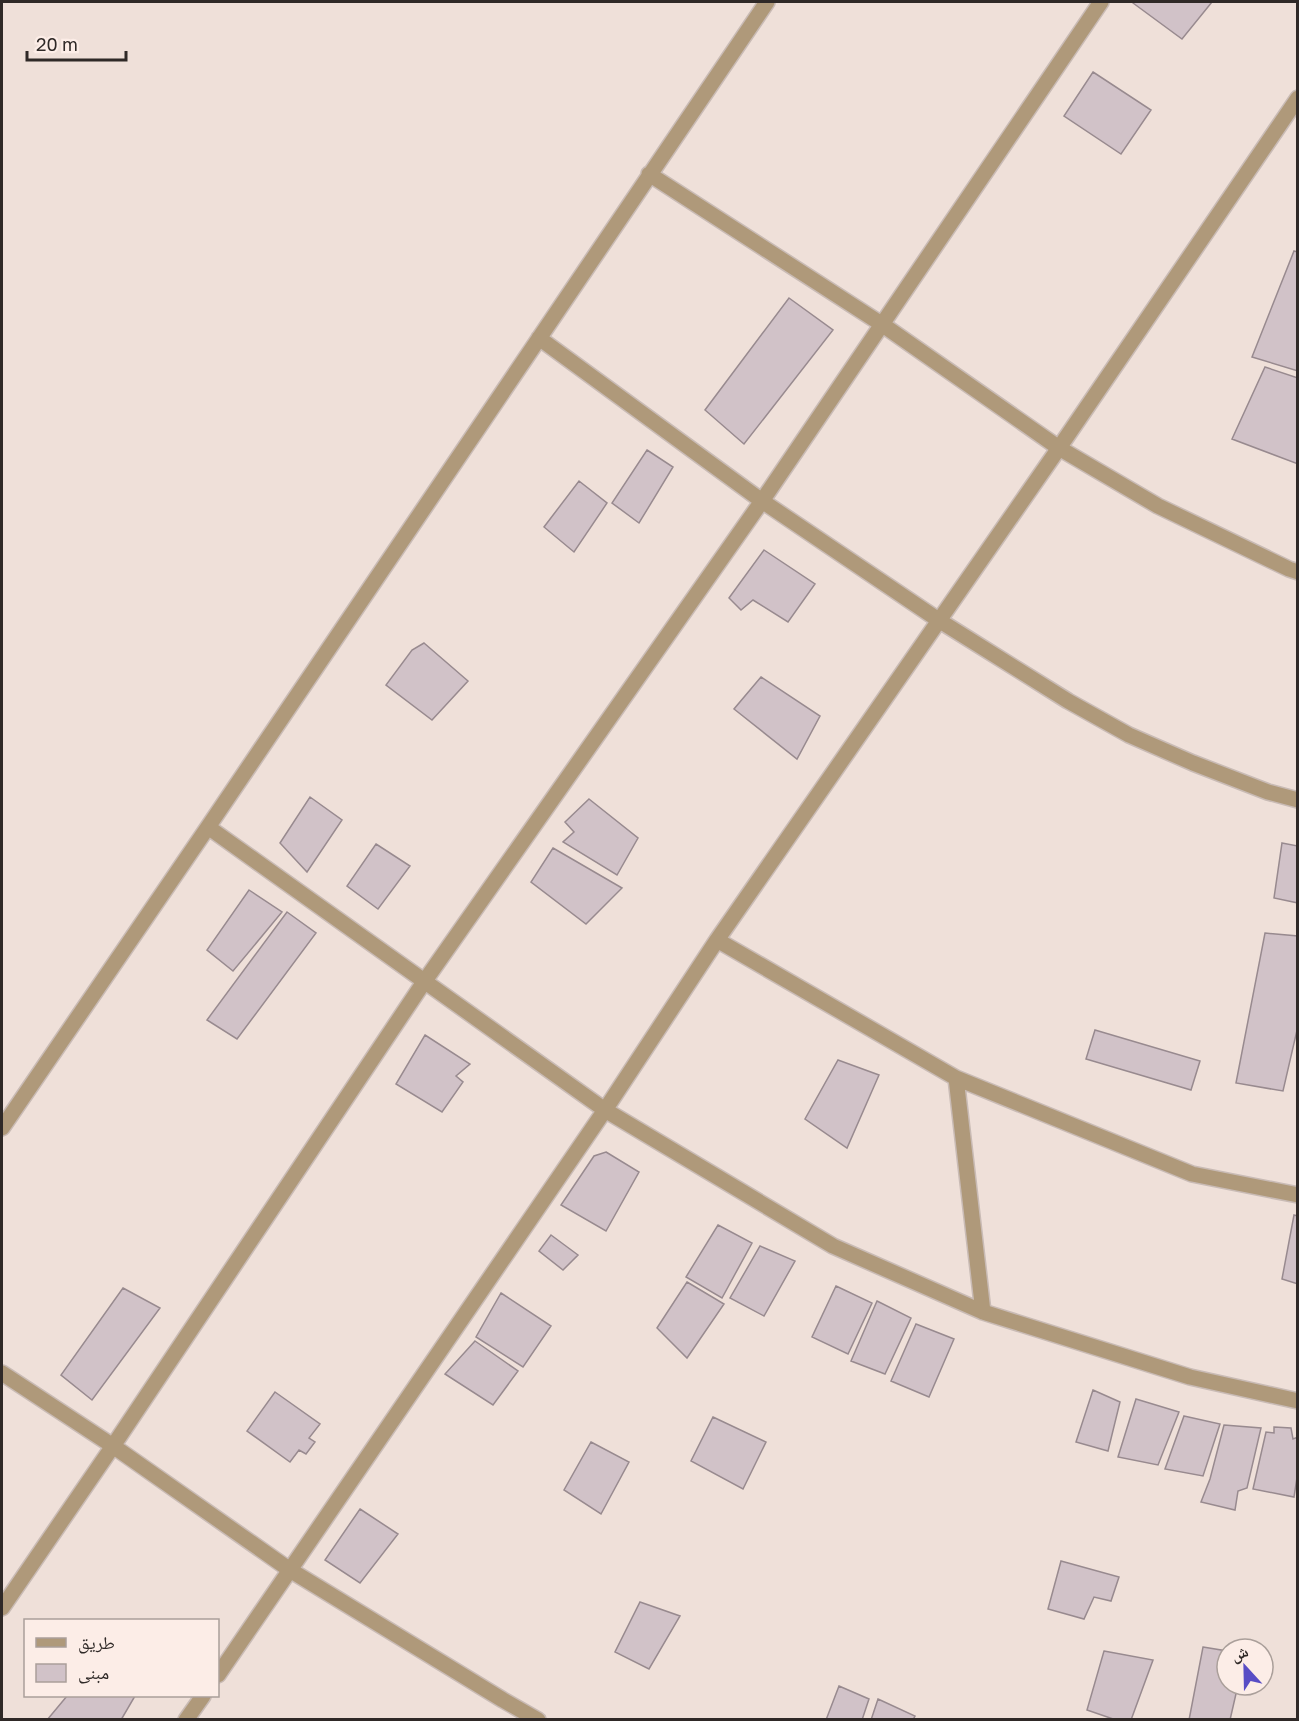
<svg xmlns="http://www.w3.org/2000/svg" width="1299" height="1721" font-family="'Golos Text','Noto Naskh Arabic',sans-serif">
	<rect width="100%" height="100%" fill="#efe0d9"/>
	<path fill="#d1c2c8" stroke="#988a8f" stroke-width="1.5" d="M1134,2H1212L1182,39L1133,3Z
		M1093,72L1151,110L1121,154L1064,116Z
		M1294,251L1298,252V371L1252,357Z
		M789,298L833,330L744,444L705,410Z
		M1265,367L1298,378V464L1232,439Z
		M647,450L673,467L639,523L612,503Z
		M579,481L607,503L574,552L544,527Z
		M764,550L815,584L788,622L753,600L741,610L729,598Z
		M424,643L468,681L432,720L386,685L412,650Z
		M761,677L820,716L797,759L734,709Z
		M310,797L342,820L307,872L280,843Z
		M589,799L638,838L617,875L563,842L574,832L565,822Z
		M1282,843L1298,846V903L1274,898Z
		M376,844L410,866L378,909L347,886Z
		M553,848L622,888L586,924L531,882Z
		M249,890L282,912L233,971L207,950Z
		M287,912L316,933L237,1039L207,1020Z
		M1265,933L1298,936V1026L1283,1091L1236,1083Z
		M1095,1030L1200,1061L1191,1090L1086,1059Z
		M425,1035L470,1064L456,1076L463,1082L442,1112L396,1084Z
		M838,1060L879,1075L847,1148L805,1119Z
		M606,1152L639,1172L606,1231L561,1205L594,1156Z
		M1294,1215L1298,1216V1284L1282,1279Z
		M718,1225L752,1243L722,1298L686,1277Z
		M551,1235L578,1255L563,1270L539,1251Z
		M760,1246L795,1261L764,1316L730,1298Z
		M687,1282L724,1304L687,1358L657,1328Z
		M836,1286L872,1303L848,1354L812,1337Z
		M123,1288L160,1308L92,1400L61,1375Z
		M501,1293L551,1326L523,1367L476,1337Z
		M877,1301L911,1318L885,1374L851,1361Z
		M916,1324L954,1339L929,1397L891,1381Z
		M475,1341L518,1371L493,1405L445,1374Z
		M1093,1390L1120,1402L1108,1451L1076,1442Z
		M275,1392L320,1424L309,1438L315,1442L306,1454L299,1450L290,1462L247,1431Z
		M1136,1399L1179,1412L1158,1465L1118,1457Z
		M1184,1416L1220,1424L1203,1476L1165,1469Z
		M713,1417L766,1442L743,1489L691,1461Z
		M1224,1425L1261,1428L1247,1488L1238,1491L1235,1510L1201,1502L1210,1479Z
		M1274,1427L1291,1428L1293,1439L1298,1437V1471L1294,1497L1253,1489L1266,1432L1274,1433Z
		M591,1442L629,1462L601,1514L564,1490Z
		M360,1509L398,1534L360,1583L325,1560Z
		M1061,1561L1119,1577L1111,1601L1094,1597L1084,1619L1048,1609Z
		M640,1602L680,1616L649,1669L615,1652Z
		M1203,1647L1227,1651V1685H1238L1230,1720H1189Z
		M1104,1651L1153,1660L1131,1720H1116L1087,1710Z
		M839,1686L869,1699L862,1720H826Z
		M67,1696H135L121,1720H47Z
		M878,1699L915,1716L913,1720H871Z"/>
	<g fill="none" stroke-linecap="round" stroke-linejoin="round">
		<defs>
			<path id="minor" d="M649,174L883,325L1059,448L1158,506L1289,569L1298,572
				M539,338L762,501L940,621L1068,701L1129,735L1193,763L1268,792L1298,800
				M208,827L605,1110L833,1246L983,1312L1190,1377L1298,1401
				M717,940L956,1078L1192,1174L1298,1195
				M956,1078L983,1312
				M2,1128L208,827L767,2
				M2,1373L113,1446L290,1570L503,1700L538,1720
				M2,1608L113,1446L424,982L762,501L1101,2
				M218,1675L605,1110L717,940L1059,448L1298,98
				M186,1720L203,1696"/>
		</defs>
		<use href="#minor" stroke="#c9bbb5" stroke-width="18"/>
		<use href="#minor" stroke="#af997a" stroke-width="15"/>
	</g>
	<rect width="1299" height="1721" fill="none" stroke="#2f2927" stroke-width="6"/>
	<rect x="24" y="1619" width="195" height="78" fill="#fcede7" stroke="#aa9f9a" stroke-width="1.5"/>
	<rect x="36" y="1638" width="30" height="9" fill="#af997a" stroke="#aa9f9a" stroke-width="1.5"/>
	<text x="78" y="1649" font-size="18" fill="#2f2927">طريق</text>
	<rect x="36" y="1664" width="30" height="18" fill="#d1c2c8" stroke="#aa9f9a" stroke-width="1.5"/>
	<text x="78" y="1679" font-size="18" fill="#2f2927">مبنى</text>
	<g transform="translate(1245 1667) rotate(338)"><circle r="28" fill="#fcede7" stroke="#aa9f9a" stroke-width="1.5"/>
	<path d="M0-4.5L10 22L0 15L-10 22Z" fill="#584dc5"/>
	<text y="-9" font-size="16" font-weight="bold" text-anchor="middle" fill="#2f2927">ش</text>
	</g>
	<path d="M27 51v9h99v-9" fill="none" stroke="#2f2927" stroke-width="3"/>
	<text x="36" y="51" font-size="18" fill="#2f2927" stroke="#fcede7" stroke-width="4.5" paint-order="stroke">20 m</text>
</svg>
